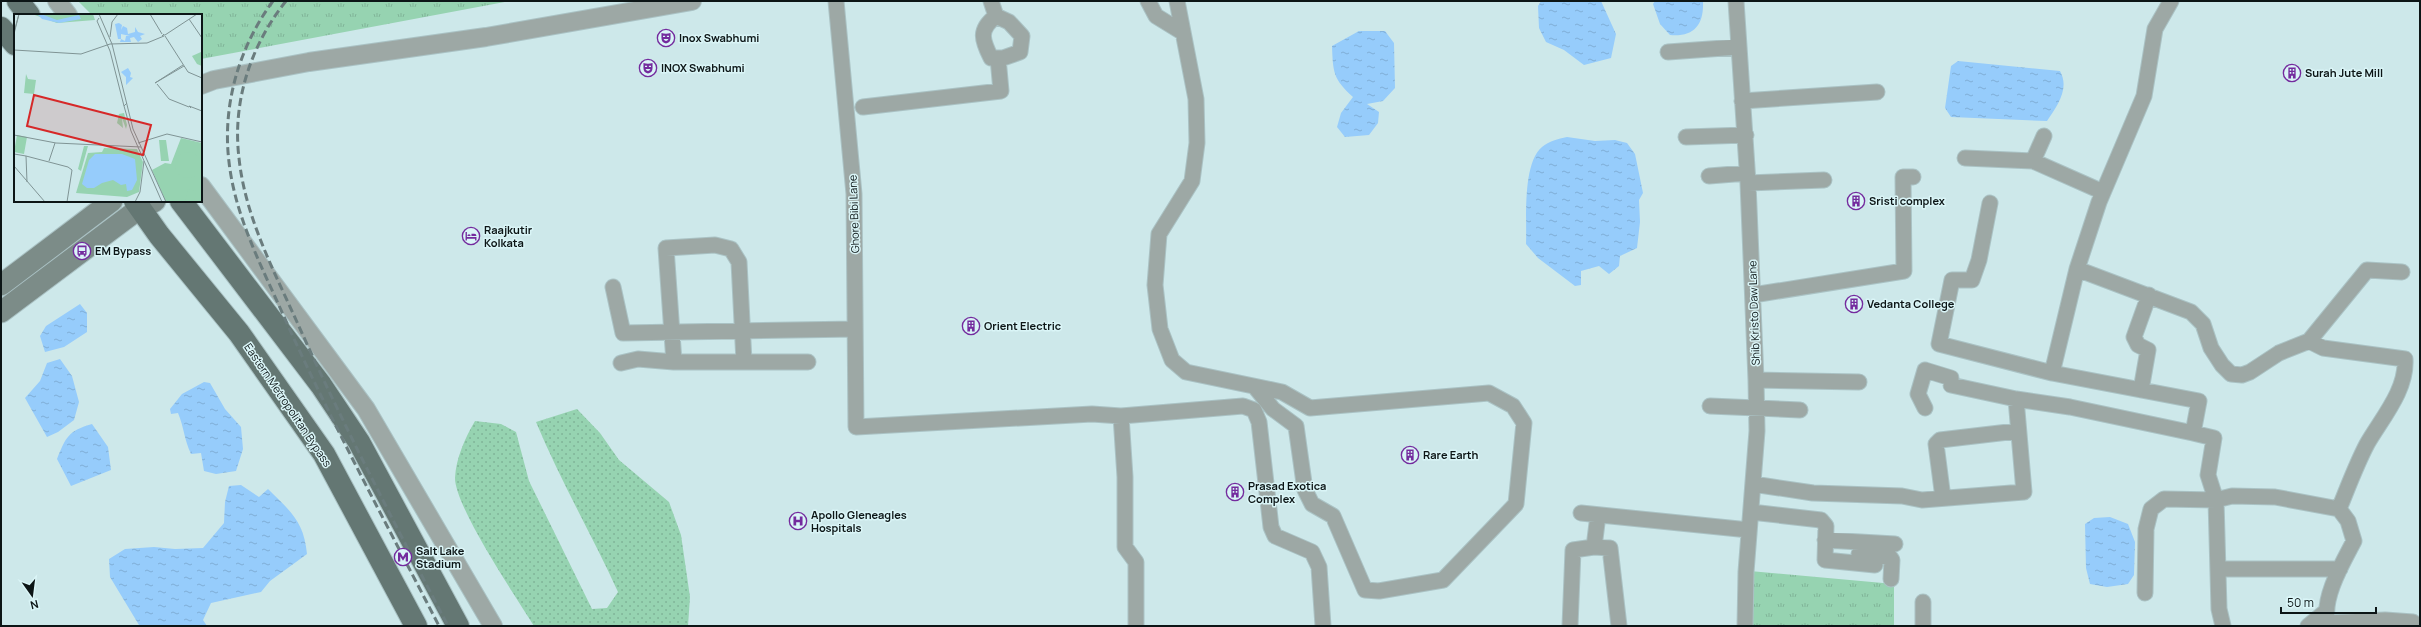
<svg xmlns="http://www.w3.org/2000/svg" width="2421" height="627" font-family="Manrope,sans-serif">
	<defs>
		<pattern id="grass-dots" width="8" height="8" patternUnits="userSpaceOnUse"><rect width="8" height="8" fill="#96d3b1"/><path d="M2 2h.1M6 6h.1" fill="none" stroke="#80b498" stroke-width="1.8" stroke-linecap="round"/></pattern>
		<pattern id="park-tufts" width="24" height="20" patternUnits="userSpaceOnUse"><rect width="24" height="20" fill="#96d3b1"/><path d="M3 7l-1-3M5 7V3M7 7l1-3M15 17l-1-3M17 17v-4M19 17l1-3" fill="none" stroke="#80b498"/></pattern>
		<pattern id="water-ripples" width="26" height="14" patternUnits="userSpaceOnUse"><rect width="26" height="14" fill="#96ccfb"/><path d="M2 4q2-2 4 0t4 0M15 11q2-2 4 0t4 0" fill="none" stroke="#80aed6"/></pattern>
	</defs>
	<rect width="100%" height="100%" fill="#cde8ea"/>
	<path fill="url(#grass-dots)" d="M577,409L600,433L619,460L669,502L681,535L690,597L688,626H534C516,597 455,507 455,478C456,458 465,438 475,421L501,424L516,432L529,481L592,609L607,608L618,592C592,535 560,480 536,422Z"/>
	<path fill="url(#park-tufts)" d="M78,1H510L201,59V15H92Z
		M1750,571L1894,584V626H1748Z"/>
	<path fill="url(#water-ripples)" d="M1541,1H1601L1616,34L1611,58L1584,65L1564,50L1546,42L1539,28L1538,6Z
		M1655,1H1703C1704,25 1694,37 1670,35L1660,24L1653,4Z
		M1359,31H1385L1394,43L1395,88L1383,101L1367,104L1379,112L1378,123L1369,135L1345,137L1337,127L1341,113L1353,97C1333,79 1333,72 1332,46Z
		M1958,61L2060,71C2070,89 2057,106 2047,121L1951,117L1945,108L1951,66Z
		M1567,137L1595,141L1615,140L1627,143L1635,154L1643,193L1639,200L1640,222L1637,248L1620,256L1619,266L1609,274L1599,266L1581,271V285L1575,286L1538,258L1526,244C1527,220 1522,164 1542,147C1549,141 1558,139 1567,137Z
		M80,304L87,313V332L64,347L45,352L40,336L46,326Z
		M60,359L72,376L79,402L74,420L58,432L47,437L25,398L40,381L47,363Z
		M204,382L210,383L225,409L241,427L243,449L236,471L216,474L204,471L201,453L191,454C184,439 184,427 178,413L171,414L170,409L182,394Z
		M92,424L108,447L111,470L71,486L57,459C66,437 68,431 92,424Z
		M241,485L259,497L268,489C290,511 304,521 307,554L270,581L261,592L211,603L203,620L207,626L139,625L110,577L109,559L125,549L154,547L175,549L203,548L224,523L225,502L229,486Z
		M2110,517L2128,524L2135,542L2134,575L2128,584L2107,587L2090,584L2086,568L2085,524L2094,518Z"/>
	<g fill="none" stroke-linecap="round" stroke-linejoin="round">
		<defs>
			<path id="minor" d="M836,1L854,194L856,427L1092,414L1121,416L1243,406L1254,410L1259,422L1271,527L1275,536L1312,552L1319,567L1323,626
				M991,1L996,16
				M1148,1L1156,16L1182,32
				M1177,1L1196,99L1197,143L1192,181L1159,234L1155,285L1160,329L1172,360L1186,372L1282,392L1310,408L1489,393L1513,406L1524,423L1516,504L1443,580L1379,591L1365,590L1333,516L1312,504L1305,490L1296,426L1273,409L1255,387
				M1736,1L1748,183L1756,380L1757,431L1746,572L1745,626
				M996,16L1009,22L1022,36L1020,52L1003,58H991C982,40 978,30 996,16Z
				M1668,52L1738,47
				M1742,101L1877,92
				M863,107L1001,91L998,58
				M1686,137L1746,135
				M1965,158L2033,161L2103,192
				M2033,161L2044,136
				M1709,176L1747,173
				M1748,183L1824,180
				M1990,203L1979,260L1972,280H1952L1939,344L2052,373L2199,401L2193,433L2214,438L2208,475L2216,500L2219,609L2223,626
				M2077,269L2191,312L2203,324L2211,348L2222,365L2231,374L2242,375L2250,372L2279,353L2309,341L2367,270L2402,272
				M613,287L623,333L855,329
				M1753,295L1904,271L1903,177H1913
				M2309,341L2323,348L2405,359C2407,390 2382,418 2367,444C2356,465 2348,487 2339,509
				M674,362L666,248L715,245L731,249L739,262L744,362
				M621,363L638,359L674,362H808
				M2052,373L2077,269L2099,202L2144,96L2155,29L2171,1
				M1756,380L1859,382
				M2141,390L2148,350L2138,345L2134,337L2149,295
				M1710,406L1800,410
				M1925,408L1918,394L1925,370L1951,378V385L2016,399L2070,407L2193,433
				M1121,416L1125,477V547L1136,562V626
				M1753,484L1813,493L1902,496L1922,500L2024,492L2016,399
				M1943,498L1936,444L1940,440L2017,431
				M1751,512L1821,520L1826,526L1825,560L1875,565
				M1581,513L1749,530
				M1825,540L1895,544
				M1594,547L1610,548L1619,626
				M1859,554L1890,557L1892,560L1891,579
				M2218,569H2340
				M2145,593L2146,529L2151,509L2164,499L2216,500L2232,496L2275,497L2339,509L2348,521L2354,541C2343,562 2321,599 2328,623L2385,620L2413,622L2417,626
				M1570,626L1573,550L1594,547L1598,515
				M1923,626V602
				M2308,626L2325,612"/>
			<path id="tertiary" d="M57,1L68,15
				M201,85L214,80L309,62L486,37L692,1
				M201,186L366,409L493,626"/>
			<path id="secondary" d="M1,285L112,201
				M1,312L132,214L155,201"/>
			<path id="primary" d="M18,1L29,15
				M1,28L15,44
				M135,201L159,235L239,333L324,454L416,626
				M181,201L321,385L359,442L458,626"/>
		</defs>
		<use href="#minor" stroke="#aac2c4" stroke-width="17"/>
		<use href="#tertiary" stroke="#aac2c4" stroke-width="20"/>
		<use href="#secondary" stroke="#aac2c4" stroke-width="23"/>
		<use href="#primary" stroke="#aac2c4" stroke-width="24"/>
		<use href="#minor" stroke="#9da8a5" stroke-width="15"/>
		<use href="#tertiary" stroke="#9da8a5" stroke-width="18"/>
		<use href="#secondary" stroke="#7c8c88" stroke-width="21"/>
		<use href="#primary" stroke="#647773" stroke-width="22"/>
		<path stroke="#6a7c7d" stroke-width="3" stroke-dasharray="8 4" stroke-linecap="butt" d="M273,1C239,47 222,105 229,162C235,215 260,263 281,310C329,418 385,521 439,626
			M286,1C251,45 232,101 239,158C245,216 273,269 297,322C343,425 396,526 448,626"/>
	</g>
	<defs>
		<symbol id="theatre-ring" viewBox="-11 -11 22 22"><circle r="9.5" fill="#daf5f7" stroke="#742b9e" stroke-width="1.5"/><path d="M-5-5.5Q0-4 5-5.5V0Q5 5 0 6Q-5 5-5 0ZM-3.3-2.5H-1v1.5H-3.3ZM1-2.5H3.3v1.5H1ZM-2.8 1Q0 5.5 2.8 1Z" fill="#742b9e"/></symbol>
		<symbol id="building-ring" viewBox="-11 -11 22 22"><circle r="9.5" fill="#daf5f7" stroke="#742b9e" stroke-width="1.5"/><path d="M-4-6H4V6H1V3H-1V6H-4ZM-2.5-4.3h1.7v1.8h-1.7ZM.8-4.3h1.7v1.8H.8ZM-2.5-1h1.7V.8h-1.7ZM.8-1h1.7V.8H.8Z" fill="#742b9e"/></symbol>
		<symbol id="hotel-ring" viewBox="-11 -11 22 22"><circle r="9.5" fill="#daf5f7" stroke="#742b9e" stroke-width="1.5"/><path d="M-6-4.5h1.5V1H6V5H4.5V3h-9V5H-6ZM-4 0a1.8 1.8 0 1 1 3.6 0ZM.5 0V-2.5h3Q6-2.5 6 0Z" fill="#742b9e"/></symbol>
		<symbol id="bus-ring" viewBox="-11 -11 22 22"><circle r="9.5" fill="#daf5f7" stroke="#742b9e" stroke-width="1.5"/><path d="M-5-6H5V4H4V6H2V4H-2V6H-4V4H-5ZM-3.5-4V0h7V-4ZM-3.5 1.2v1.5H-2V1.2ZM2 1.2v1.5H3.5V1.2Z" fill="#742b9e"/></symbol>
		<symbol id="hospital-ring" viewBox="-11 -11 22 22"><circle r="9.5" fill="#daf5f7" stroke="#742b9e" stroke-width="1.5"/><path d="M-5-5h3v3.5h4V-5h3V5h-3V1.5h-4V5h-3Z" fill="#742b9e"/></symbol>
		<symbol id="metro-ring" viewBox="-11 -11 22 22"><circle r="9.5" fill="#daf5f7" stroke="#742b9e" stroke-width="1.5"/><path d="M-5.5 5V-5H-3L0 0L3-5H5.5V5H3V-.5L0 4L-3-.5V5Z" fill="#742b9e"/></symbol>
	</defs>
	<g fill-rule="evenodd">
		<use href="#theatre-ring" x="656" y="28" width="20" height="20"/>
		<use href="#theatre-ring" x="638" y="58" width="20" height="20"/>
		<use href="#building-ring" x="2282" y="63" width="20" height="20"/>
		<use href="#building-ring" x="1846" y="191" width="20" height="20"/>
		<use href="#hotel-ring" x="461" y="226" width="20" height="20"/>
		<use href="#bus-ring" x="72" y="241" width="20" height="20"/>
		<use href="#building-ring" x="1844" y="294" width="20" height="20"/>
		<use href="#building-ring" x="961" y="316" width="20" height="20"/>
		<use href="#building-ring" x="1400" y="445" width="20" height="20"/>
		<use href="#building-ring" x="1225" y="482" width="20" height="20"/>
		<use href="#hospital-ring" x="788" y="511" width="20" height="20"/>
		<use href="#metro-ring" x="393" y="547" width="20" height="20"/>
	</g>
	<g text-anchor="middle" stroke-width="3" stroke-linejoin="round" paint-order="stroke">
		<g font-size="11" font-weight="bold" fill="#0c1516" stroke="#daf5f7" text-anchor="start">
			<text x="679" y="42">Inox Swabhumi</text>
			<text x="661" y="72">INOX Swabhumi</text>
			<text x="2305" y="77">Surah Jute Mill</text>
			<text x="1869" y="205">Sristi complex</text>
			<text x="484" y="234">Raajkutir<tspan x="484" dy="13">Kolkata</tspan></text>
			<text x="95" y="255">EM Bypass</text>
			<text x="1867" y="308">Vedanta College</text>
			<text x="984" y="330">Orient Electric</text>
			<text x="1423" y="459">Rare Earth</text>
			<text x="1248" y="490">Prasad Exotica<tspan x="1248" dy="13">Complex</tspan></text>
			<text x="811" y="519">Apollo Gleneagles<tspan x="811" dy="13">Hospitals</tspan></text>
			<text x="416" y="555">Salt Lake<tspan x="416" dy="13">Stadium</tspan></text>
		</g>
		<g font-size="11" fill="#0c1516" stroke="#daf5f7">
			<text transform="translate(854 214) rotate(-92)" y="4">Ghore Bibi Lane</text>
			<text transform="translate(1754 313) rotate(-92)" y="4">Shib Kristo Daw Lane</text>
			<text transform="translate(288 405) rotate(56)" y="4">Eastern Metropolitan Bypass</text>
		</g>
	</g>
	<g transform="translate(14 14)">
		<rect width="188" height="188" fill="#cde8ea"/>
		<path d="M110,99L113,111L112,115L108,104L109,114L103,109L105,100Z" fill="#96d3b1"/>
		<path d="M18,0H79L81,6L43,9ZM3,121L13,123L10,140L0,138Z" fill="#96d3b1"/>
		<path d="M12,60L14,65L22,66L20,80L10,79ZM167,124L188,129V188H152L138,156L151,149L157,150ZM70,132H74L67,157L64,155ZM90,134L123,135L129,148L125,178L113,183L62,179L74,139L88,138Z" fill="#96d3b1"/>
		<path d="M187,38L188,40V52L183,50L178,42ZM145,126H152L155,147H147ZM161 151a13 13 0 1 1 26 0a13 13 0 1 1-26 0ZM174,175L182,177L180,188L171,187Z" fill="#96d3b1"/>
		<path d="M27,0L43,6L65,1L67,5L45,9L28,5L24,1ZM105,9L108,11L107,16L109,12L113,14L114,20L121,18V13L124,18L131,20L126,22L128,25L124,28L120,23L116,24L117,28H106L107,25L111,27L112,22H116L107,20V25H104L101,10ZM114,54L117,59L116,63L119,64L112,71V63L107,58ZM81,140H108L121,145L123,166L118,176L113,177L112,170L107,171L99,166L88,169L80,174H73L68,170L75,146Z" fill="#96ccfb"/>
		<path fill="none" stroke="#809495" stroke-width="1" d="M85,0L98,30L119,115L152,188M136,0L148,20M85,4L83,7L96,37L110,92M175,5L188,24M0,18L5,0M0,20L5,0M151,21L183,0M151,22L174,58L188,64M96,23L98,8L104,0M0,36L67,40L96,30L133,29L150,22V20L148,22M169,51L141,69L170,52M143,70L155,85L175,93M113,89L110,92L117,117L148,188M177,94L175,92L188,97M0,121L42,129L127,133M124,129L153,120L188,128M0,140L12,142M35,147L41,129M0,152L31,188M13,168L12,142L54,153L58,156L53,188M121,188L126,178L130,147"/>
		<path fill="#d62828" fill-opacity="0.15" stroke="#d62828" stroke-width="2" d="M20,81L137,111L129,141L13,112Z"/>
		<rect width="188" height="188" fill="none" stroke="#0c1516" stroke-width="2"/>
	</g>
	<rect width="2421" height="627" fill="none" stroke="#0c1516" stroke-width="4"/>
	<g transform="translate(32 595) rotate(166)" stroke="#daf5f7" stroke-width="3" paint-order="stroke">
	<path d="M0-3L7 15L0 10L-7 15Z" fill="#0c1516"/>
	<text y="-6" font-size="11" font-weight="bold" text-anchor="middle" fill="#0c1516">N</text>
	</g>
	<path d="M2281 607v6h95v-6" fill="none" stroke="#0c1516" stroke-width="2"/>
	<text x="2287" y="607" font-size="12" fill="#0c1516" stroke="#daf5f7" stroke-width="3" paint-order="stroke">50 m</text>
</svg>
